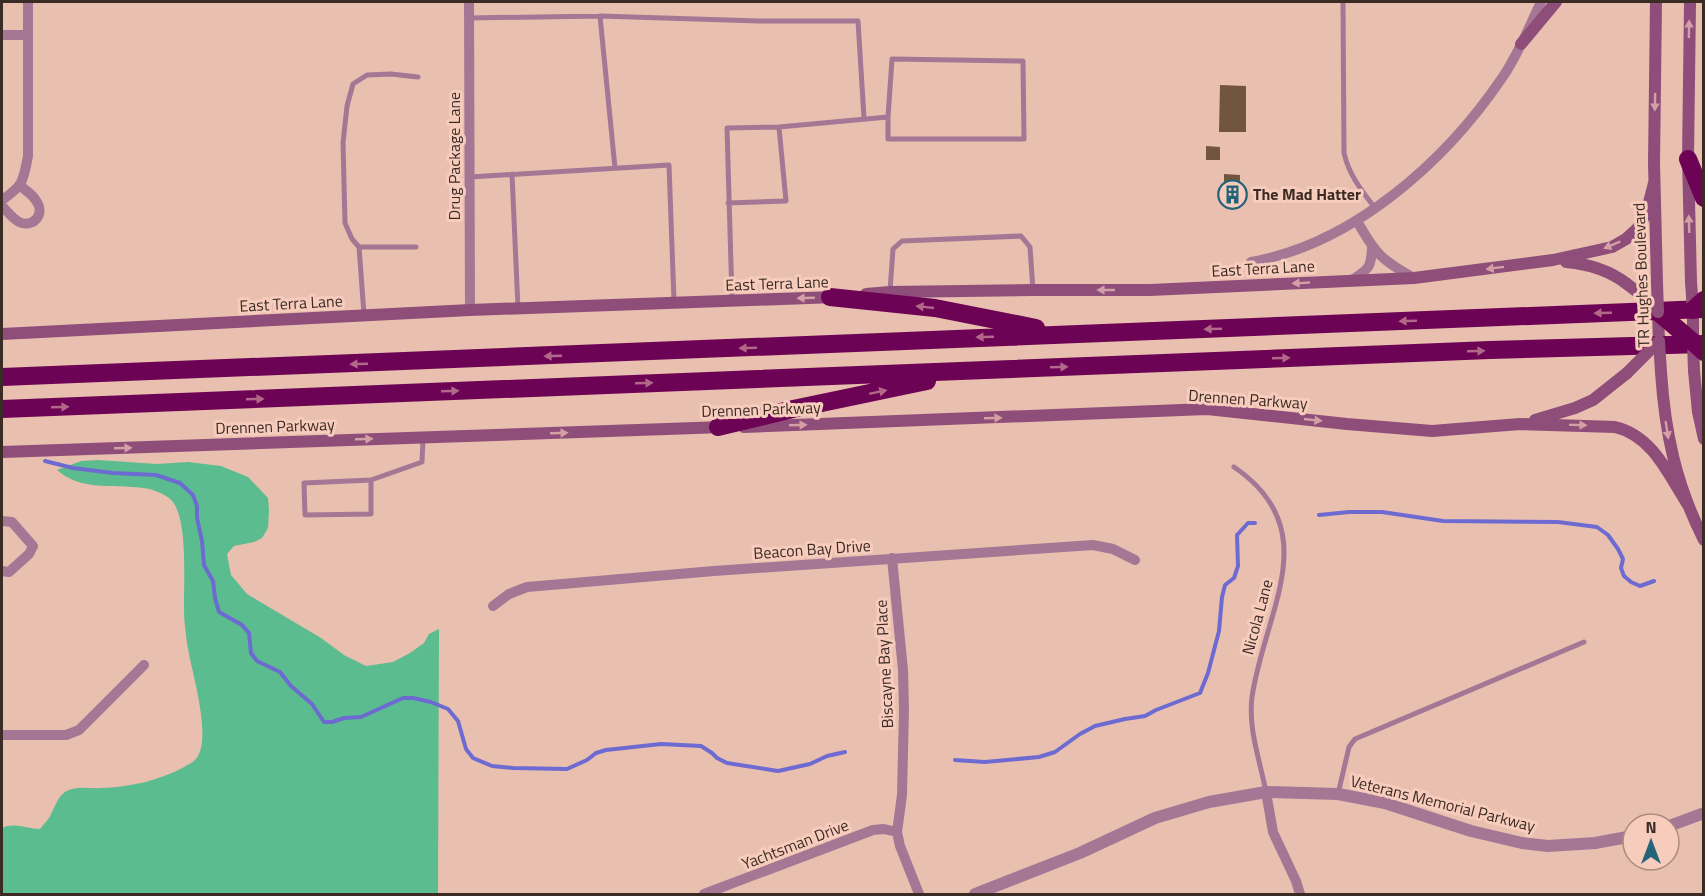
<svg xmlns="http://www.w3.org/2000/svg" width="1705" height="896" font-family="'Titillium Web',sans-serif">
	<rect width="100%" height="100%" fill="#e9bfb0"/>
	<path fill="#5bbc8f" d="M98,460L157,464L188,462L221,466L248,477L268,498L269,510L268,528L262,538L254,542L234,546L227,554L231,575L247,594L321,638L344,655L366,666L393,662L410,653L424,643L429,634L439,629L438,894H2V828C15,822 26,829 40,829C43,825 46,822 49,818C54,810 57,797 65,792C77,785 88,789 101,788C130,787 158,781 184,767C187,765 192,763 195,760C213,742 193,676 189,654C187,645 186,635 185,626C181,598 192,516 169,498C139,475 89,499 57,470L81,461Z"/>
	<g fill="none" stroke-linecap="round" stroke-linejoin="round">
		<path stroke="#6d6bd1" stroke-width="4" d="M45,461L73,468L113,473L156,475L180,483L193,495L197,506V518L202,541L204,565L213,581L215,598L219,612L242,625L249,633L251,653L257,661L280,672L291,686L312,704L324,722H332L344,718L361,717L403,698H413L431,702L448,709L458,721L466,749L473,758L492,766L513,768L567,769L587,760L596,753L606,750L661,744L701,746L712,753L717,758L727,763L778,771L810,764L827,756L845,752
			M1319,515L1349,512H1382L1443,521L1558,522L1597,527L1608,535L1618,549L1623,559L1621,568L1624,576L1631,582L1640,586L1654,581
			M955,760L985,762L1039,757L1055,752L1080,734L1095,726L1125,719L1145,716L1156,710L1200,693L1208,673L1219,631L1222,597L1225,585L1234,578L1238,566L1237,535L1248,523H1255"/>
	</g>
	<path fill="#72553d" d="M1220,85L1246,86V132H1219Z
		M1206,146L1220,147V160H1206Z
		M1224,174L1240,175V183H1242V204H1222V184H1224Z"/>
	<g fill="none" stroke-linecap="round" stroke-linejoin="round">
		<path stroke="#a57794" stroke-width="5" d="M1343,2L1344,153C1349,175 1361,190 1375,208
			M600,16L759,21H858L864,118
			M469,18L600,16L615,168
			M512,174L518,308
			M470,177L669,165L674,301
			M728,203L786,201L779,127
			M359,247H416
			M890,291L893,249L902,241L1021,236L1030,247L1033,290
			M732,299L727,128L779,127L888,117V139H1024L1023,61L892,59L888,117
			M364,314L359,247L352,239L345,223L343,143L347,106L353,84L367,75L391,74L418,77
			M1234,467C1327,530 1264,612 1252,697C1248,730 1260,760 1266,792
			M371,480V514L305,515L304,483L371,480L422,462L423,439
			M1338,794L1349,747L1355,739L1584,642"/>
		<path stroke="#a57794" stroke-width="10" d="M469,2L470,310
			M2,35H27
			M2,200C24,185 23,181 28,156V2
			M2,206C7,211 12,218 19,222C33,228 45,215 37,202C33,195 26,190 20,186
			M1357,221C1375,253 1381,260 1414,278
			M1251,262C1353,244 1445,162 1502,78C1518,55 1529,27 1541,2
			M1351,281C1369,268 1371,269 1372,247
			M2,521L12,522L33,546L29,554L9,572L2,571
			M892,558L903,670L904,710L902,795L897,832L900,846L919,894
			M493,606L509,594L527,587L714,571L1093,545L1113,549L1135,560
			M2,735H66L79,730L144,665
			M1266,792L1273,832L1296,881L1300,894
			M704,894L873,830L884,829L897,832"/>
		<path stroke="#a57794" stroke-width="12" d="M1669,826L1704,813
			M975,894L1080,853L1155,818L1209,802L1266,792L1338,794L1385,803L1471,831L1522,843L1548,846L1595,843L1633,836"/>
		<path stroke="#8f4e79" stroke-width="12" d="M1656,2L1654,163L1657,283
			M1690,2L1688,159L1691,282
			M1521,44L1556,2
			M1566,262C1589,264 1609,270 1627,284
			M866,294L890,292L1033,290H1150L1414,278L1553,260L1612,247L1626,239L1638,228L1646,214L1654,183
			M1693,310V342
			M1658,312L1659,341
			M2,334L470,310L836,297
			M1694,371L1698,412L1704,439
			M1661,372C1665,433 1676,485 1704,540
			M1535,420L1575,408L1593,400L1627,373
			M744,427L1207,409L1347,424L1432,431L1520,424L1615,427C1653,436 1668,474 1688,505
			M2,452L724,427"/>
		<path stroke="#6d0354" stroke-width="18" d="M1688,159L1704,198
			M830,297L935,308L1036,328
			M1658,312L1693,342
			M2,377L1704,309
			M2,409L1490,350L1704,344
			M718,427L793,409L927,381"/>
		<path stroke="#8f4e79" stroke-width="12" d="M1691,282L1693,310
			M1657,283L1658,312
			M1627,284L1644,297L1658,312
			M1659,341L1661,372
			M1693,342L1694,371
			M1627,373L1659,341"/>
		<path stroke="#6d0354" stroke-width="18" d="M1693,310L1704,300
			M1693,342L1704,352"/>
	</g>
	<defs><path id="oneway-solid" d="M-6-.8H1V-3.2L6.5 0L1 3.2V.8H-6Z" transform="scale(1.5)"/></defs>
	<g fill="#d3a0a5">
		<use href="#oneway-solid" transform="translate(1689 29) rotate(-89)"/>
		<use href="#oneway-solid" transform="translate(1655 102) rotate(91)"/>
		<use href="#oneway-solid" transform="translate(1689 224) rotate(-92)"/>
		<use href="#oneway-solid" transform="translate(1612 245) rotate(157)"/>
		<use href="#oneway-solid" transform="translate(1495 268) rotate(173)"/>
		<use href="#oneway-solid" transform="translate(1301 283) rotate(177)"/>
		<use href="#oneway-solid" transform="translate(1106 290) rotate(180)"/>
		<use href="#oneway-solid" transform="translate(806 298) rotate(178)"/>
		<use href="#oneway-solid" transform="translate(993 418) rotate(-2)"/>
		<use href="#oneway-solid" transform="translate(1313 420) rotate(6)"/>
		<use href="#oneway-solid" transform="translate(798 425) rotate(-2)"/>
		<use href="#oneway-solid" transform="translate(1578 425) rotate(1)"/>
		<use href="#oneway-solid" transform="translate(1667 430) rotate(81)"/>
		<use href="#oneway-solid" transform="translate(559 433) rotate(-2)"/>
		<use href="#oneway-solid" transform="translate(364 439) rotate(-2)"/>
		<use href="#oneway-solid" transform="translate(123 448) rotate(-2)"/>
	</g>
	<g fill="#b26888">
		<use href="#oneway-solid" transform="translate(925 307) rotate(-174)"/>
		<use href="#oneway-solid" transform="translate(1603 313) rotate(178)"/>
		<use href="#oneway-solid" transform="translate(1408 321) rotate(178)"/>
		<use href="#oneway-solid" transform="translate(1213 329) rotate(178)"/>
		<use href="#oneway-solid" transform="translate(985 337) rotate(178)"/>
		<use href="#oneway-solid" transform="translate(748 348) rotate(178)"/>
		<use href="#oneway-solid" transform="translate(1476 351) rotate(-2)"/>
		<use href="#oneway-solid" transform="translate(553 356) rotate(178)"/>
		<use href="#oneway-solid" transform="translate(1281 358) rotate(-2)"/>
		<use href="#oneway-solid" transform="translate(359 364) rotate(178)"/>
		<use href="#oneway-solid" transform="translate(1059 367) rotate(-2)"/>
		<use href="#oneway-solid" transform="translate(644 383) rotate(-2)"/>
		<use href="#oneway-solid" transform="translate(450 391) rotate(-2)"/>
		<use href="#oneway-solid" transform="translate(878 392) rotate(-12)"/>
		<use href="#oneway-solid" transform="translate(255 399) rotate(-2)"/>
		<use href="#oneway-solid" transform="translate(60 407) rotate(-2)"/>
	</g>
	<defs>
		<symbol id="building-ring" viewBox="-11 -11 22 22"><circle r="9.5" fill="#f7ccbc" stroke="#236478" stroke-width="1.5"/><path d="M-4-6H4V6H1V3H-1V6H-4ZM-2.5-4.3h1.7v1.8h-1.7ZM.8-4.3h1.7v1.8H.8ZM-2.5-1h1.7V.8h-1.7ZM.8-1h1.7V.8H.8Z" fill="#236478"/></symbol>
	</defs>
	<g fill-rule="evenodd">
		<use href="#building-ring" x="1216" y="178" width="33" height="33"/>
	</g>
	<g text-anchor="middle" stroke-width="6" stroke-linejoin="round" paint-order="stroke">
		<g font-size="16" fill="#3b2b25" stroke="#f7ccbc">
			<text transform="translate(454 156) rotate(-90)" y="6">Drug Package Lane</text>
			<text transform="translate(1263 268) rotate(-3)" y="6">East Terra Lane</text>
			<text transform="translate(1641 275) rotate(-92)" y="6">TR Hughes Boulevard</text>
			<text transform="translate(777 283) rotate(-2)" y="6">East Terra Lane</text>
			<text transform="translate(291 303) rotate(-3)" y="6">East Terra Lane</text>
			<text transform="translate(1248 399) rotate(4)" y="6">Drennen Parkway</text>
			<text transform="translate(761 409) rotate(-2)" y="6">Drennen Parkway</text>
			<text transform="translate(275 426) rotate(-2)" y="6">Drennen Parkway</text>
			<text transform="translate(812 549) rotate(-4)" y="6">Beacon Bay Drive</text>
			<text transform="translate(1257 617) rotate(-75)" y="6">Nicola Lane</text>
			<text transform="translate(884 664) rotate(-93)" y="6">Biscayne Bay Place</text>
			<text transform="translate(1443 803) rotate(14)" y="6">Veterans Memorial Parkway</text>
			<text transform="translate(795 844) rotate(-21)" y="6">Yachtsman Drive</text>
		</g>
		<g font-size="16" font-weight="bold" fill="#3b2b25" stroke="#f7ccbc" text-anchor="start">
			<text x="1253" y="200">The Mad Hatter</text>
		</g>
	</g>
	<rect width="1705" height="896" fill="none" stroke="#3b2b25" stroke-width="6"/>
	<g transform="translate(1651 842)"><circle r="28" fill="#f7ccbc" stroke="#ac8c80" stroke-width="1.5"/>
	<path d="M0-4.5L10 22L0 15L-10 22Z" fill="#236478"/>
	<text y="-9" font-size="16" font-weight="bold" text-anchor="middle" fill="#3b2b25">N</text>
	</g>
</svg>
